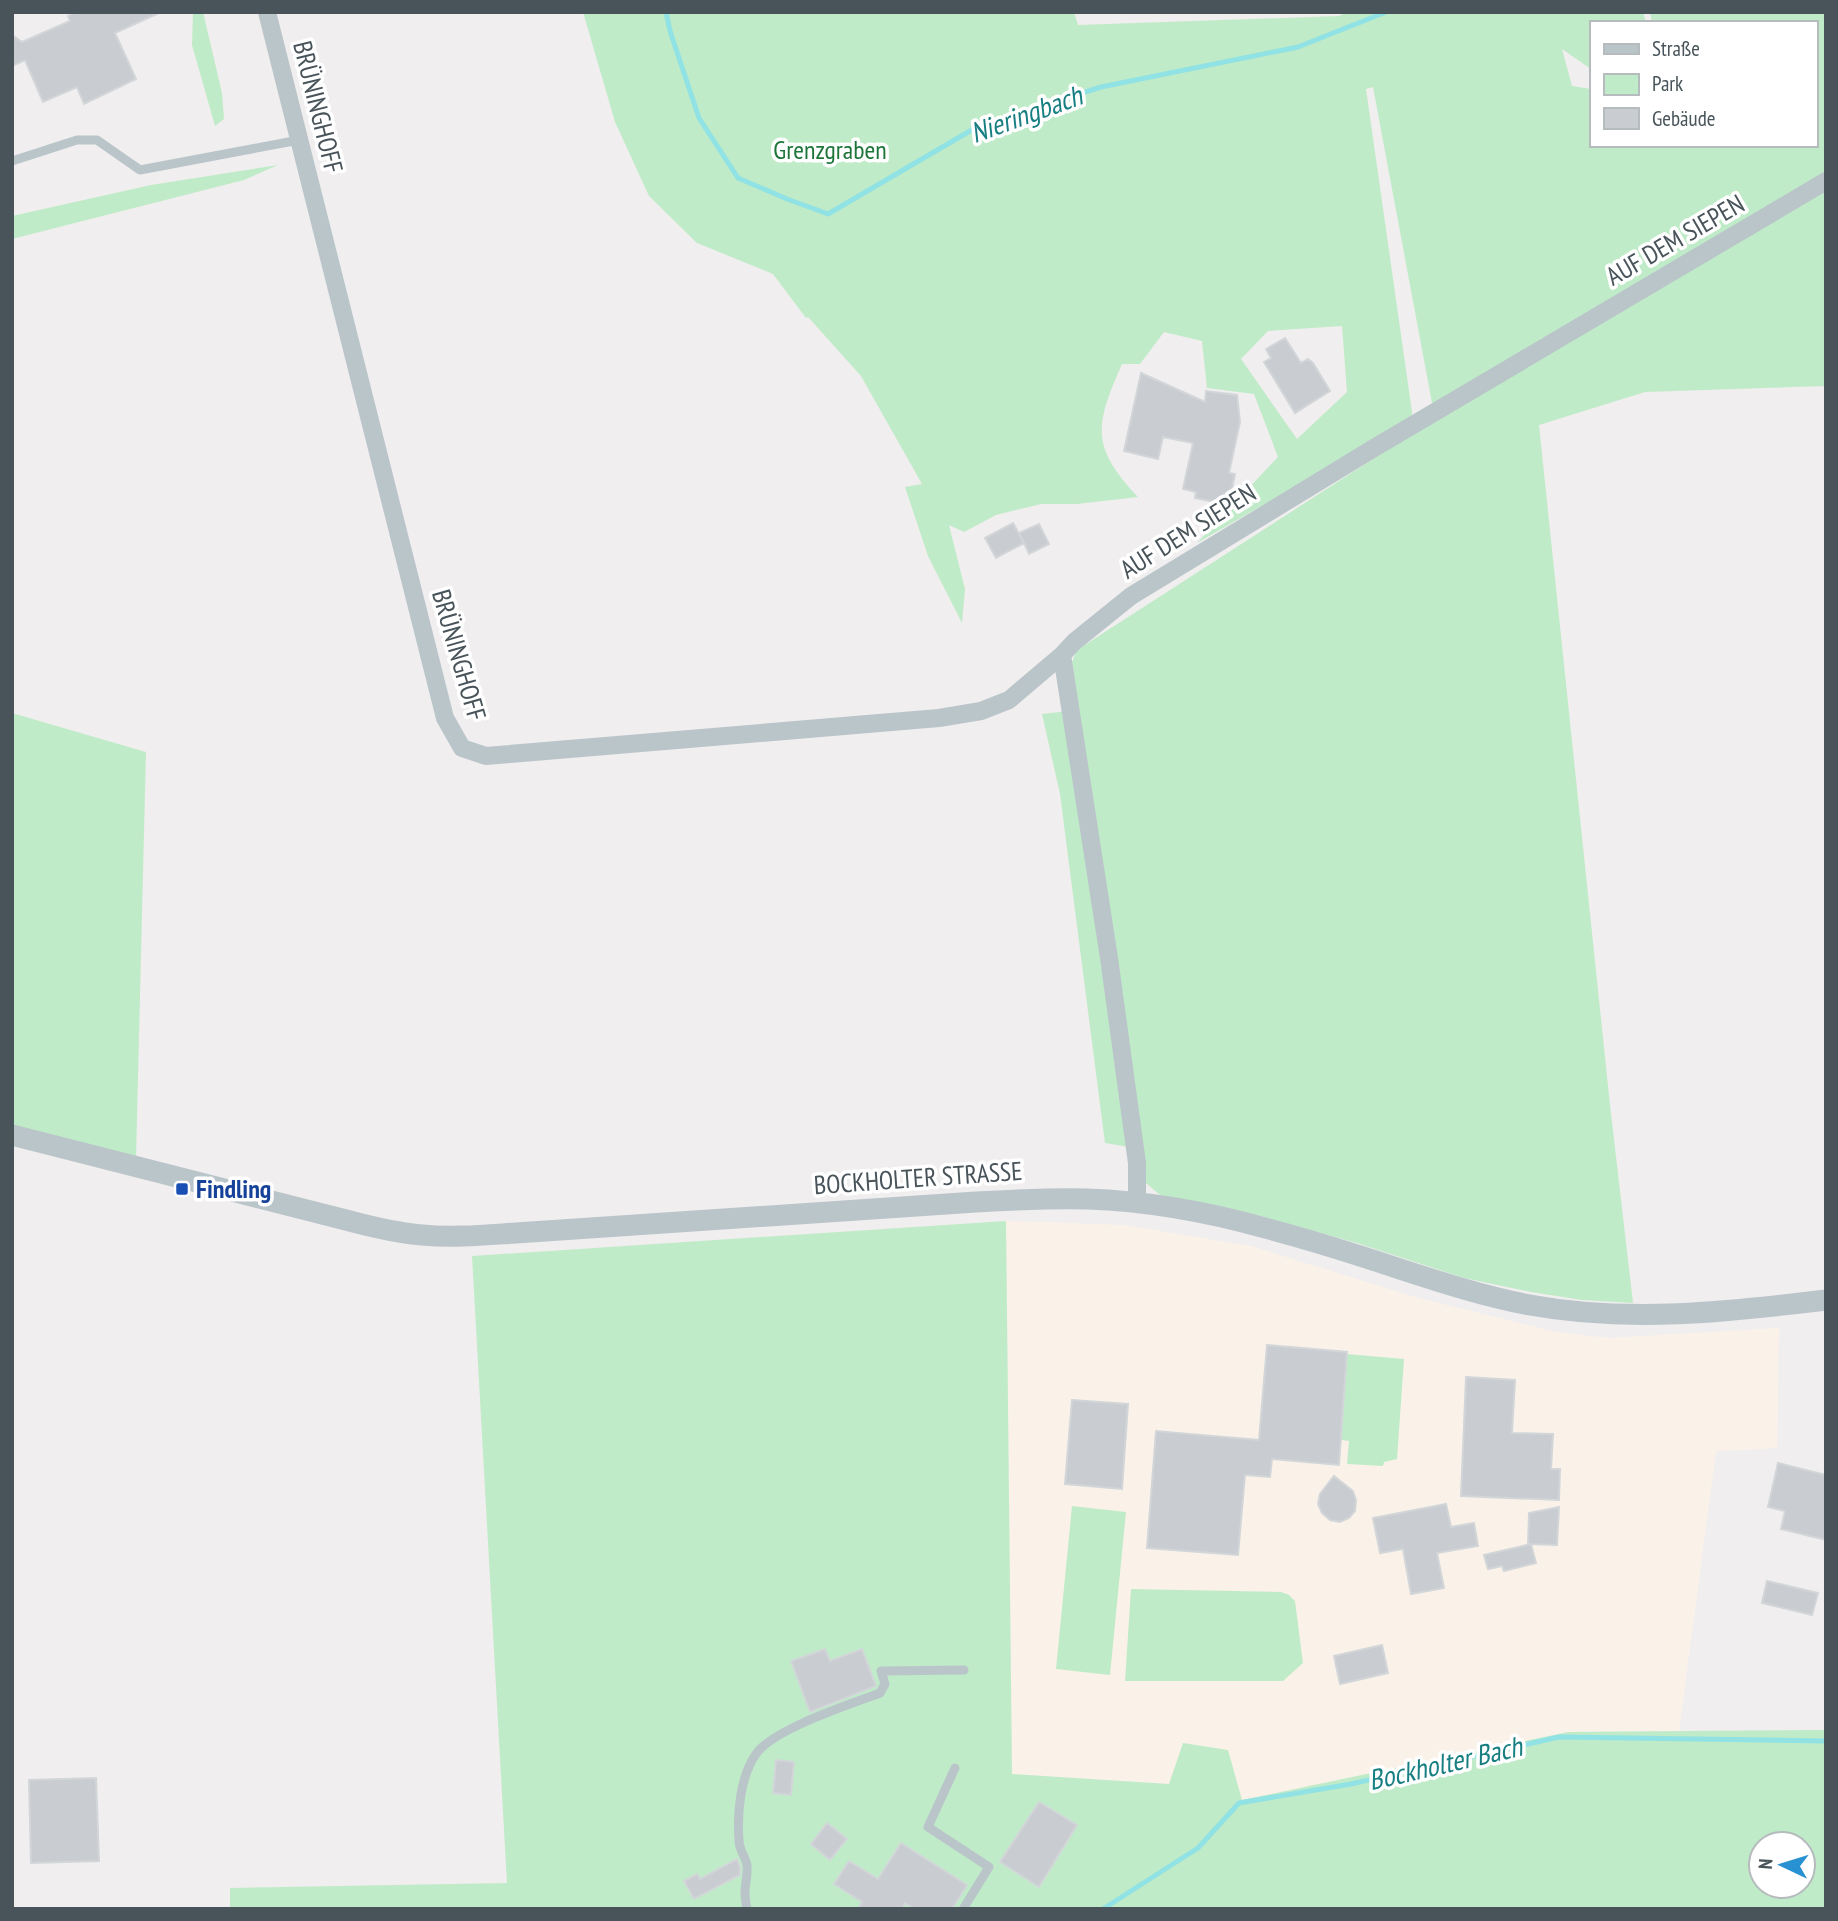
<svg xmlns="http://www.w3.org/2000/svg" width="1838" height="1921" font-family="'PT Sans Narrow',sans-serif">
	<rect width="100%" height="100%" fill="#f0eeee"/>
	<path fill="#faf2e8" d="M1006,1221L1124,1225L1251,1246L1418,1298L1556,1332L1609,1338L1779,1328L1777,1448L1716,1451L1679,1731L1568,1732L1242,1800L1183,1743L1169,1784L1012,1774Z"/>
	<path fill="#c0ebc8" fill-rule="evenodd" d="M193,12H203L222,93L224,119L215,126L192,45Z
		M583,12H1074L1078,25L1339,16L1347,12H1643L1646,23H1591V69L1562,49L1572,86L1591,89V145H1815V23H1652L1650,12H1826V386L1645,392L1539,425L1610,1105L1633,1303L1582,1300L1531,1292L1464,1278L1357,1243L1263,1217L1160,1195L1146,1183L1144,1174L1142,1149L1105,1143L1060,794L1042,714L1078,710L1072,662L1077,650L1435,419L1373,87L1366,89L1413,419L1197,543L1278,457L1254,394L1207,388L1202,341L1164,332L1140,364H1122C1095,425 1090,446 1138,497L1077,504H1041L996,515L964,532L949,525L965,589L962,623L928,556L905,487L922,484L861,376L808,317L806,318L773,274L697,243L649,196L615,122ZM1342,326L1347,392L1297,439L1241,359L1268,331Z
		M278,165L244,180L12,239V216L151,185Z
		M12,713L146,752L136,1158L12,1126Z
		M1006,1221L1012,1774L1169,1784L1183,1743L1228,1750L1242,1800L1568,1732L1826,1730V1909H230V1888L507,1883L472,1256ZM1761,1844H1803V1886H1761Z
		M1347,1354L1404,1359L1397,1459L1384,1462L1383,1466L1347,1464L1349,1441L1341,1440Z
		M1072,1506L1126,1512L1110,1675L1056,1669Z
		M1131,1589L1281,1592L1289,1595L1295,1601L1303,1663L1283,1681H1125Z"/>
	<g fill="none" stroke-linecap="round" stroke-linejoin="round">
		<path stroke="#90e2e4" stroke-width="5" d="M666,12L670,31L699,118L738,178L787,199L828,214L975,128L1101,87L1298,47L1386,12
			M1103,1909L1198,1848L1239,1803L1351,1784L1559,1737L1826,1741"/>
	</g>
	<path fill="#c9ccd0" stroke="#d2d6d9" stroke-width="2" d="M76,12H161L115,33L136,79L84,104L77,87L43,102L25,60L12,66V35L22,42L70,21L68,16Z
		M1285,338L1301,363L1308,359L1313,363L1330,391L1295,413L1264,362L1271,358L1266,349Z
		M1141,373L1205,402L1206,391L1237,395L1240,422L1229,473L1235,474L1230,499L1222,497L1220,503L1195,498L1196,492L1183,489L1193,443L1163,437L1158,459L1124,451Z
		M1013,523L1024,543L1019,533L1039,524L1049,544L1029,554L1024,543L996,558L985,538Z
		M1267,1345L1347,1352L1339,1465L1272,1459L1270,1477L1245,1475L1238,1555L1147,1548L1156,1431L1259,1440Z
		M1466,1377L1515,1380L1512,1433L1553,1434L1551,1469H1560L1559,1500L1461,1496Z
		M1072,1400L1128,1404L1122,1489L1065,1484Z
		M1778,1463L1826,1475V1540L1781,1529L1785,1511L1768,1507Z
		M1334,1476L1353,1491L1356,1500L1355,1511L1349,1518L1340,1522L1330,1520L1322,1513L1318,1504L1320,1494Z
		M1446,1504L1451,1527L1474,1523L1478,1546L1437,1553L1444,1588L1411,1594L1403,1549L1380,1553L1373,1518Z
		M1559,1507L1557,1545L1528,1544L1529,1513Z
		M1531,1544L1536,1563L1504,1571L1502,1566L1488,1569L1484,1555Z
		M1767,1581L1818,1593L1812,1615L1762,1603Z
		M1382,1645L1388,1673L1340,1684L1334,1656Z
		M825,1649L830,1661L862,1649L876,1686L810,1712L791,1661Z
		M776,1760L794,1762L791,1795L773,1793Z
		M96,1778L99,1861L31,1863L29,1780Z
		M1039,1802L1077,1825L1039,1887L1000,1862Z
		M827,1823L847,1839L830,1860L811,1844Z
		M901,1843L967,1885L952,1909H914L905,1903L902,1909H858L862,1902L834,1884L849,1861L878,1879Z
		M737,1859L740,1867V1875L694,1899L684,1881L697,1874L700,1879Z"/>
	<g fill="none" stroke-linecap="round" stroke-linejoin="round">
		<path stroke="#bac5ca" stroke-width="9" d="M12,161L77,140H97L140,170L299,140
			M955,1768L928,1827L989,1867L963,1909
			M747,1909C746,1904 745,1898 745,1893C745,1884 748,1875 747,1866C746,1857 739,1850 739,1841C737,1813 740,1777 756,1754C773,1729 851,1704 880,1693L885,1684L881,1671L964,1670"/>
		<path stroke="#bac5ca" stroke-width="18" d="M267,12L445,718L462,748L486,756L939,718L981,711L1009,700L1062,655
			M1137,1203V1163L1109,958L1062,655L1074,642L1131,596L1374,448L1826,181"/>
		<path stroke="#bac5ca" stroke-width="21" d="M12,1135L346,1220C372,1227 397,1233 422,1235C454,1238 485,1235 516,1233L976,1202C1013,1200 1050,1198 1087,1199C1146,1201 1208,1212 1265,1228C1295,1236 1326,1245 1357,1255C1414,1273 1471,1294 1530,1305C1627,1323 1728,1312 1826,1300"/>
	</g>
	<rect fill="#1a4fb4" stroke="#fff" stroke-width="2.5" x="175" y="1182" width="14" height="14" rx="3.5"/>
	<g text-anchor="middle" stroke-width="7" stroke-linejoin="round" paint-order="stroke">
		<g font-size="26" fill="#48545a" stroke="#fff">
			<text transform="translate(318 107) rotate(76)" y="9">BRÜNINGHOFF</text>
			<text transform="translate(1675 240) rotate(-30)" y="9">AUF DEM SIEPEN</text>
			<text transform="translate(1188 531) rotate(-32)" y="9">AUF DEM SIEPEN</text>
			<text transform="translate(459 655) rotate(74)" y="9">BRÜNINGHOFF</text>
			<text transform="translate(918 1178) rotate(-4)" y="9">BOCKHOLTER STRASSE</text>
		</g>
		<g font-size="26" fill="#1e753a" stroke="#fff">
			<text x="830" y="159">Grenzgraben</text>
		</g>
		<g font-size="26" font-weight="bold" fill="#164399" stroke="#fff" text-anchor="start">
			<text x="196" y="1198">Findling</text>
		</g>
		<g font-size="28" font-style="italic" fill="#177e81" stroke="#fff">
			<text transform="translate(1026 114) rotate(-20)" y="10">Nieringbach</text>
			<text transform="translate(1445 1763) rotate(-13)" y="10">Bockholter Bach</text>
		</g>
	</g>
	<rect width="1838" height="1921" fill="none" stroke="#48545a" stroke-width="28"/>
	<rect x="1590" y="21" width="228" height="126" fill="#ffffff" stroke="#b6bbbd" stroke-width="2"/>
	<rect x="1604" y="44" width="35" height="10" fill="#bac5ca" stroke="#b6bbbd" stroke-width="2"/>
	<text x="1652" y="56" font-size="21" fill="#48545a">Straße</text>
	<rect x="1604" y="74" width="35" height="21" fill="#c0ebc8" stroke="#b6bbbd" stroke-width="2"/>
	<text x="1652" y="91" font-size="21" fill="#48545a">Park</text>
	<rect x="1604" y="108" width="35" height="21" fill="#c9ccd0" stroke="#b6bbbd" stroke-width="2"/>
	<text x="1652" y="126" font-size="21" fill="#48545a">Gebäude</text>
	<g transform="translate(1782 1865) rotate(274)"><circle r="33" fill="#ffffff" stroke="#b6bbbd" stroke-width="2"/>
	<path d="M0-5L12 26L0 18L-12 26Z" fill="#2891d1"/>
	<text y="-10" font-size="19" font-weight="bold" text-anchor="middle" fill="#48545a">N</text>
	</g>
</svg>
